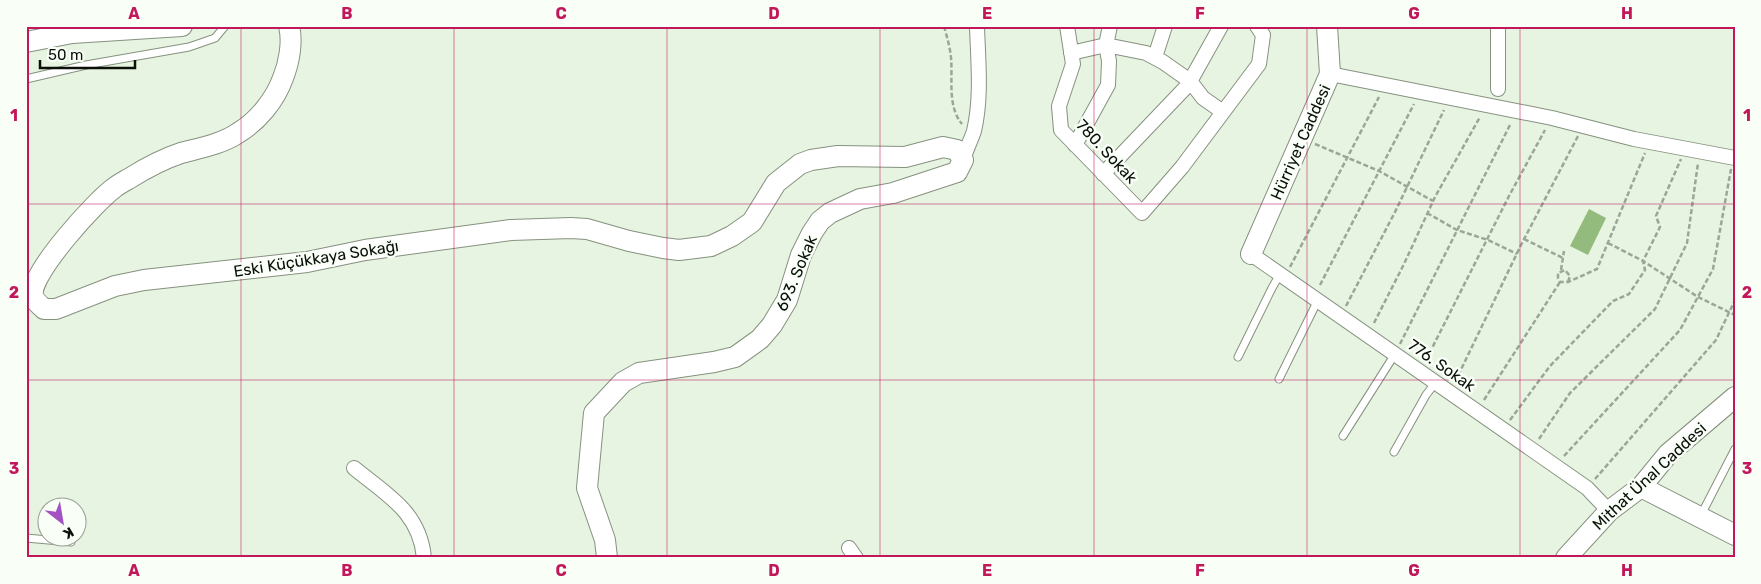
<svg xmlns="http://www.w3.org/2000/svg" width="1761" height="584" font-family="Rubik,sans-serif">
	<rect width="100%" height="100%" fill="#e7f4e1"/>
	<path fill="#94bb7e" d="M1589,209L1606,218L1588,255L1570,246Z"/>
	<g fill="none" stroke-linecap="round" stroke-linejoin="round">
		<defs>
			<path id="lane" d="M26,79L86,65L189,47L215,38L225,26
				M1238,357L1272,288L1280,274
				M1279,379L1318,300
				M1343,436L1395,354
				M1394,452L1426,395L1436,382
				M1701,515L1735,449
				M26,538L71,542"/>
			<path id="street" d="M1067,26L1073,64L1059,106L1061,130L1142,213L1182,167L1259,64L1263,35L1257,26
				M1498,26V89
				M1071,53L1106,45L1146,53L1163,62L1190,81L1203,98L1223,112
				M1155,57L1165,26
				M1330,74L1552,118L1634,139L1735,158
				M1075,145L1108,85L1109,61L1106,45L1110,26
				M963,160C966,150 971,140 974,131C982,97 978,60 977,26
				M1103,174L1188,85L1221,26
				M1251,254L1587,488L1609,511
				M354,468C387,495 420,512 424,558
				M849,548L856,558"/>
			<path id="secondary" d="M289,26C293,42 289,63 283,78C275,100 258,121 238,133C222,144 200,148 181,153C163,159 146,168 130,178C125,181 119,184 114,188C97,200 29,274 33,295C34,301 40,305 44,309H56L115,286L144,280L307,262L365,250L511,230L571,228L587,229L629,241L663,248L679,250L711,246L732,236L752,222L776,183L800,164L811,160L838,156L905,157L943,147L957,150L963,160L957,172L893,193L860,199L830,213L820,221L812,233L801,255L787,300L772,325L760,339L735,357L714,362L639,373L623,382L594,413L587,488L605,540L607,558
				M26,42L72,33L182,26
				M1251,254L1330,74L1327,26
				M1641,487L1735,535
				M1566,558L1609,511L1641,487L1668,454L1735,397"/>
		</defs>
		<use href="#lane" stroke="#86917f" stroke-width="9"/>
		<use href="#street" stroke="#86917f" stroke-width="16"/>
		<use href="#secondary" stroke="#86917f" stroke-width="22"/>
		<path stroke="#9ca697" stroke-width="2.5" stroke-dasharray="5 2.5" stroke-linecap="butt" d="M944,26C947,37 950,47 951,58C953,79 947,106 962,124
			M1315,144L1379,171L1433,201
			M1427,213L1457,230L1488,240L1517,254
			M1524,239L1563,258
			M1608,243L1643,261L1698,297L1735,315
			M1290,267L1379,97
			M1561,270L1564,251
			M1568,282L1570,276L1565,270L1558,273V278L1560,282H1568L1597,269L1645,153
			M1320,285L1414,104
			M1346,306L1395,212L1444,110
			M1374,323L1404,264L1435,197L1480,117
			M1400,344L1511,123
			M1426,360L1509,196L1545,130
			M1455,382L1521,245L1578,136
			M1484,400L1560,282
			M1510,420L1550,366L1613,301L1629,294L1645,270L1643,261L1660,227L1656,216L1681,159
			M1539,439L1570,393L1655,309L1687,243L1698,163
			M1564,456L1680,330L1713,269L1731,169
			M1595,479L1716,340L1735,300"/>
		<use href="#lane" stroke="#fff" stroke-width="7"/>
		<use href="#street" stroke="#fff" stroke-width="14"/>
		<use href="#secondary" stroke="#fff" stroke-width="20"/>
	</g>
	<path fill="none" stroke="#c2185b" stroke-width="1" stroke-opacity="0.55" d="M241,26V558M454,26V558M667,26V558M880,26V558M1094,26V558M1307,26V558M1520,26V558M26,204H1735M26,380H1735"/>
	<g text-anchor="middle" stroke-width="5" stroke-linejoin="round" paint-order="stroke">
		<g font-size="16" fill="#0b0f09" stroke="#f9fff7">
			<text transform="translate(1300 142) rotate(-66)" y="6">Hürriyet Caddesi</text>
			<text transform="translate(1107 151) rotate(47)" y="6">780. Sokak</text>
			<text transform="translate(316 258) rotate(-9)" y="6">Eski Küçükkaya Sokağı</text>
			<text transform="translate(796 273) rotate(-67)" y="6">693. Sokak</text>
			<text transform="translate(1442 365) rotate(35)" y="6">776. Sokak</text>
			<text transform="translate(1649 476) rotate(-43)" y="6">Mithat Ünal Caddesi</text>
		</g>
	</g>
	<rect width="1761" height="584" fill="none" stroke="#f9fff7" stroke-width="55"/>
	<g transform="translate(62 522) rotate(149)"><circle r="24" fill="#f9fff7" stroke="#9a9f98"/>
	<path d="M0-4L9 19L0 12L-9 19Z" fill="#a252c3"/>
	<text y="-8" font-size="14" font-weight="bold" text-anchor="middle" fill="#0b0f09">K</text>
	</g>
	<path d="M40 60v8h95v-8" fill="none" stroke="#0b0f09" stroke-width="2.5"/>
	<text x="48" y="60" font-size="15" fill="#0b0f09" stroke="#f9fff7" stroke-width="4" paint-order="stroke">50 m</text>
	<rect x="28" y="28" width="1706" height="528" fill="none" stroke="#c2185b" stroke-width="2"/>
	<g font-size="16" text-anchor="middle" font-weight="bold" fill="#c2185b">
		<text x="134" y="19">A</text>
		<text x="347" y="19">B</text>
		<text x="561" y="19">C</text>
		<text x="774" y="19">D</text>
		<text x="987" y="19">E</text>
		<text x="1200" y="19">F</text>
		<text x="1414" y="19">G</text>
		<text x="1627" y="19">H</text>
		<text x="14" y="121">1</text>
		<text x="1747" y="121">1</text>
		<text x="14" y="298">2</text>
		<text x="1747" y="298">2</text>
		<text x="14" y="474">3</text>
		<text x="1747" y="474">3</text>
		<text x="134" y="576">A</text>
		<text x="347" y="576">B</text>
		<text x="561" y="576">C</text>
		<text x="774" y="576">D</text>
		<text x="987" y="576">E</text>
		<text x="1200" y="576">F</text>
		<text x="1414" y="576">G</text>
		<text x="1627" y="576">H</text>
	</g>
</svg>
